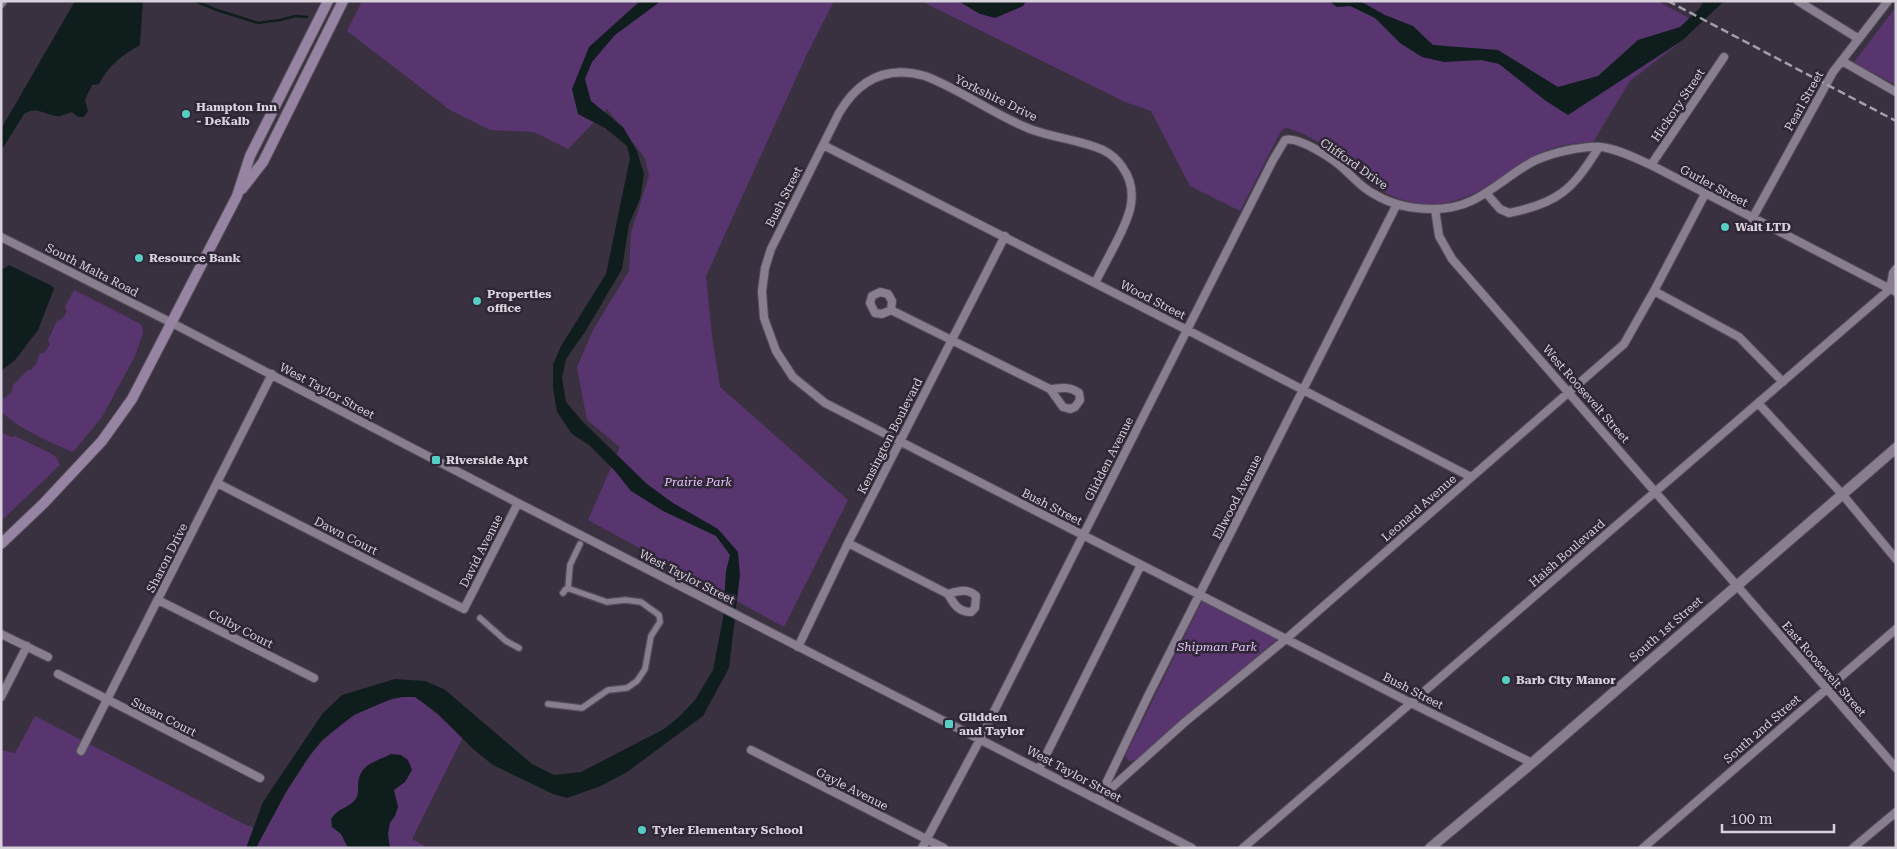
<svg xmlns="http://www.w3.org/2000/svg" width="1897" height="849" font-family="'Roboto Serif',serif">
	<rect width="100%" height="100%" fill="#3a3140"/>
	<path fill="#593570" d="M362,1H834L807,54L706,276L712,336L720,387L848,500L784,627L588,520L620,447L587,420L577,367L593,330L629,271L631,233L649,176L645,158L607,109L568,149L534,132L490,130L450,110L347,31Z
		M921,1H1657L1700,24L1683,40L1630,81L1593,142C1576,143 1561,144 1545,151C1533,156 1523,164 1512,171C1477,194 1446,213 1403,200C1357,186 1333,140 1287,128L1283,129L1280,133L1240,211L1190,186L1151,111L1125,102Z
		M1896,7V85L1858,65L1854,62Z
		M74,290L139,323L142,326L143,333L135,356L102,417L73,452C51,443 17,428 1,411V397L5,398L12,391L13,385L28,370H31L37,363L39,354L45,352L50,344L48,340L57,321L63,318L67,311L65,307Z
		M1,432L11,437L15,436L52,454L57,458L60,465L1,521Z
		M1202,601L1277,639L1138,760L1129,761L1125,756Z
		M402,697H415L424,703L463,737L412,839L428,848H1V750L15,753L35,716L244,824L264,832C299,769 325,714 402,697Z"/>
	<path fill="#0f1e1d" d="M75,1H143L140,45C122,55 109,65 99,84L92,85L85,100L88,111L84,117H78L72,112C67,113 61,117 56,116C43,114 37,106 24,114L1,151V129Z
		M640,1H661L615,35L592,62L585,79L591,101L623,127L637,151L644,174L640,199L629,224L622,269L585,332L566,359L562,378L566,402L584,423L647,484L673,503L718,529L738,552L740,575L729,668L703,716L627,772L601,786L567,798L553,794L493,765L473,749L437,713L415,697H402L391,699L354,715L322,740L310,755L286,792L256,848H246L263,802L323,713L342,695L395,679L425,681L444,689L532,764L554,775L581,772L664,729L680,716L695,700L713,670L723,618L726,571L730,555L716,536L663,511L631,491L615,471L589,445L572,434L557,412L553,388V365L561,346L606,274L630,158L627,146L605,128L578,114L572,89L589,47Z
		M958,1H1026L1023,6L995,18L980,14Z
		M1329,1H1360L1385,15L1413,26L1433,45L1498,50L1558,87L1598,76L1638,40L1680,27L1700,8L1704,1H1724L1683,40L1568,115L1546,101L1499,64L1481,60L1444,62L1422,57L1400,43L1375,18L1350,6L1337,7Z
		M9,265L52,286L54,289L38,330L15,360L1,371V270Z
		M391,754L401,755L408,760L412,770L405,782L394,790L398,807L395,816L390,823L388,834L390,848H348L341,834L332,827L331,819C338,808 348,808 355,800C359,794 358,791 358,785C359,764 375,762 391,754Z"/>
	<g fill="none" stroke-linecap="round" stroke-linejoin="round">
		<path stroke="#0f1e1d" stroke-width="2.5" d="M195,1L217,10L258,23L280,20L296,16L307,17"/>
		<defs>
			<path id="pedestrian" d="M568,589L570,565L580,544
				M480,618L506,641L519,648
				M548,704L582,708L608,690L627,688L637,681L645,669L651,636L660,622L659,615L641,602L625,600L607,602L570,589H566L563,593"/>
			<path id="minor" d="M1798,1L1859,39
				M1,4L3,1
				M1842,61L1896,92
				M823,145L1197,335L1471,477
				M1651,165L1724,57
				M1487,194L1500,209L1509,213C1559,203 1573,189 1599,147
				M1435,209L1439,236L1452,259L1896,768
				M1752,219L1833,72L1888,1
				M1,237L172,323L518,503L1192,848
				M1095,283C1104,264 1129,223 1131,204C1133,191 1130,178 1123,168C1118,160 1111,154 1103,150C1080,140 1054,138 1030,129C994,115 962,90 925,76C887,65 859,79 839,113L771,249L765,268L762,291L764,318L776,351L793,377L825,403L1411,703L1532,763
				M1654,291L1739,337L1783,382
				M891,310L882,314L875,313L870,303L872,296L880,292L888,294L892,301L891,310L1050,389L1063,407L1070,409L1075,407L1080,400L1079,393C1070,386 1061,388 1050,389
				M1758,403L1842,494L1896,559
				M217,483L464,609L518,503
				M848,543L948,594C954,604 958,612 971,612L975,608L976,596C967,588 959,591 948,594
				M158,600L314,678
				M1,634L48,657
				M798,647L848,543L1005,236
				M58,674L260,778
				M1,697L27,646
				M751,750L944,848
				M81,751L272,374
				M1039,769L1141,565
				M1100,796L1148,696L1397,204
				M1098,800L1185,722L1286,639L1624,344L1654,291L1705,194
				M922,848L976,747L1273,160L1285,140C1299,136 1335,160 1345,170C1355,179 1362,188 1374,194C1392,205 1412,209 1433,209C1475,209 1494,185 1527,165C1541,156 1558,152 1574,149C1583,148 1592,146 1601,147C1618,149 1635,158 1651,165L1896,292
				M1243,848L1890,289L1893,273L1896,269
				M1643,848L1896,629
				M1853,848L1896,812"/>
			<path id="tertiary" d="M1430,848L1532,763L1896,448"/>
			<path id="secondary" d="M242,189L263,162L343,1
				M1,544L44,503L102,441L132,399L237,196L250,156L328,1"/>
		</defs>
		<use href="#pedestrian" stroke="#544d59" stroke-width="8"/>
		<use href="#minor" stroke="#544d59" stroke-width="10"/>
		<use href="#tertiary" stroke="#544d59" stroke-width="12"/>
		<use href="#secondary" stroke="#544d59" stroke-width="12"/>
		<use href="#pedestrian" stroke="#887e8f" stroke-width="5.5"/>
		<use href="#minor" stroke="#887e8f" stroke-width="8"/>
		<use href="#tertiary" stroke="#887e8f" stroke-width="10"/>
		<use href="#secondary" stroke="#9684a2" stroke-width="10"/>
		<path stroke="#a59eaa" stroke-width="2.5" stroke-dasharray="8 4" stroke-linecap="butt" d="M1668,1L1896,121"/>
	</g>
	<g fill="#56cec4" stroke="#2f2735" stroke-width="2">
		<circle cx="186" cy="114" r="5"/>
		<circle cx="1725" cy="227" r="5"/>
		<circle cx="139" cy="258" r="5"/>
		<circle cx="477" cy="301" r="5"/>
		<rect x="431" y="455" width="10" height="10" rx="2.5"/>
		<circle cx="1506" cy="680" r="5"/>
		<rect x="944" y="719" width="10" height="10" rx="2.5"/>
		<circle cx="642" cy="830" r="5"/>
	</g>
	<g text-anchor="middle" stroke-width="5" stroke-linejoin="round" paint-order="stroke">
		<g font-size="12" fill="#d7d1db" stroke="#2f2735">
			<text transform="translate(996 98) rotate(26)" y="4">Yorkshire Drive</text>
			<text transform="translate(1804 101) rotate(-61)" y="4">Pearl Street</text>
			<text transform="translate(1678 105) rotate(-56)" y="4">Hickory Street</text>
			<text transform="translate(1354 164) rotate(35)" y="4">Clifford Drive</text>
			<text transform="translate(1714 186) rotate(28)" y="4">Gurler Street</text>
			<text transform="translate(784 197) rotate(-63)" y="4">Bush Street</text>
			<text transform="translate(92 270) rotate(27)" y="4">South Malta Road</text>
			<text transform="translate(1153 300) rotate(27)" y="4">Wood Street</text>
			<text transform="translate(327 391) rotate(28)" y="4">West Taylor Street</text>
			<text transform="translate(1586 394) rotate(49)" y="4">West Roosevelt Street</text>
			<text transform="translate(890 436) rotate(-63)" y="4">Kensington Boulevard</text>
			<text transform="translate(1109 459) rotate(-63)" y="4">Glidden Avenue</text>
			<text transform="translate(1237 497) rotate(-63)" y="4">Ellwood Avenue</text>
			<text transform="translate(1052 507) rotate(27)" y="4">Bush Street</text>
			<text transform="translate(1419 508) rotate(-41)" y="4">Leonard Avenue</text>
			<text transform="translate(346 536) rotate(27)" y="4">Dawn Court</text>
			<text transform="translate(481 551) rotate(-63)" y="4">David Avenue</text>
			<text transform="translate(1567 553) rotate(-41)" y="4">Haish Boulevard</text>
			<text transform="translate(167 558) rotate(-63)" y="4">Sharon Drive</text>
			<text transform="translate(687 577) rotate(27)" y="4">West Taylor Street</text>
			<text transform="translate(241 629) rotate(27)" y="4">Colby Court</text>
			<text transform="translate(1666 629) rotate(-41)" y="4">South 1st Street</text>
			<text transform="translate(1824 669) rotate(49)" y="4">East Roosevelt Street</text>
			<text transform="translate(1413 691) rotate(27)" y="4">Bush Street</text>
			<text transform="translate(164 717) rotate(27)" y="4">Susan Court</text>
			<text transform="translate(1762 729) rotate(-41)" y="4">South 2nd Street</text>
			<text transform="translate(1074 774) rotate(28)" y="4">West Taylor Street</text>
			<text transform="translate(852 789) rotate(27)" y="4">Gayle Avenue</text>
		</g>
		<g font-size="12" font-weight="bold" fill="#d7d1db" stroke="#2f2735" text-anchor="start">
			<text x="196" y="111">Hampton Inn<tspan x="196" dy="14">- DeKalb</tspan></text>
			<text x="1735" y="231">Walt LTD</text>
			<text x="149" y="262">Resource Bank</text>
			<text x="487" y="298">Properties<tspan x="487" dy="14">office</tspan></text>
			<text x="446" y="464">Riverside Apt</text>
			<text x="1516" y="684">Barb City Manor</text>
			<text x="959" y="721">Glidden<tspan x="959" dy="14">and Taylor</tspan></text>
			<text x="652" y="834">Tyler Elementary School</text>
		</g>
		<g font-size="12" font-style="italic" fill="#e5c4fc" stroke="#2f2735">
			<text x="698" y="486">Prairie Park</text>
			<text x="1217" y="651">Shipman Park</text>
		</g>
	</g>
	<rect width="1897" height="849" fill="none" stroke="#d7d1db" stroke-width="5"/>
	<path d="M1722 824v8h112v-8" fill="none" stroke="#d7d1db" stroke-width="2.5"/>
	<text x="1730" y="824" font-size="15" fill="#d7d1db" stroke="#2f2735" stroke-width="4" paint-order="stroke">100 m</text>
</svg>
